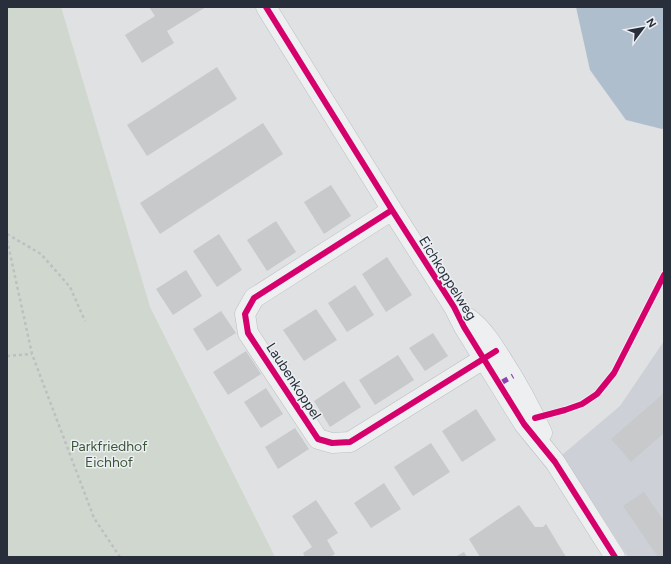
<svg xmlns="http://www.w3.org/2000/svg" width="671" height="564" font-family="Figtree,sans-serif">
	<rect width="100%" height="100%" fill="#dfe1e3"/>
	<path fill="#cdd0d6" d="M664,341V557H628L562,455L620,406Z"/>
	<path fill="#d0d7cf" d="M7,7H61L150,307L275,557H7Z"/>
	<path fill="#afbecd" d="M576,7H664V128L662,129L626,120L590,70Z"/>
	<path fill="#c7c9cb" d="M149,7H206L167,31L174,43L142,63L125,35L155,16Z
		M217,67L237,99L147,156L127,125Z
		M263,123L283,154L160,234L140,203Z
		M331,185L351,216L324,234L304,202Z
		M276,221L296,252L267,271L247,240Z
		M219,234L242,270L217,287L193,251Z
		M387,257L412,295L386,312L362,274Z
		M186,270L202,296L173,315L156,289Z
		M355,285L374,315L347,332L328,303Z
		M316,309L337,340L304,361L283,330Z
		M221,311L236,333L207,351L193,329Z
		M433,333L448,356L425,371L409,348Z
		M246,351L261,374L228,395L213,372Z
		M398,355L414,380L375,405L359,380Z
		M344,381L361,407L330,427L314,401Z
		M266,388L283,414L261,428L244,402Z
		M664,393V433L631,462L611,439Z
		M476,409L496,440L462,462L442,431Z
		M295,428L309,449L278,469L265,447Z
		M431,443L450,472L413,496L394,467Z
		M384,483L401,509L371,528L354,503Z
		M644,492L664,521V557H658L623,506Z
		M316,500L338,533L327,540L335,554L330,557H305L303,553L312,547L292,516Z
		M519,505L535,527H543L546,524L566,557H480L469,539Z
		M464,552L467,557H455Z"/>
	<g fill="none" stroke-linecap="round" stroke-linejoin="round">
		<defs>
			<path id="street" d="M266,7L392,210L454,307L464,327L524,424L555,462L615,557
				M392,210L254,298L245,314L248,333L318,439L332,443L350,442L496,351
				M468,318C484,330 494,347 504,363C519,386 531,409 542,433"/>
		</defs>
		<use href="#street" stroke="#bdbfc1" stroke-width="21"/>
		<path stroke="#bdbfc2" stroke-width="2.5" stroke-dasharray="3 3" stroke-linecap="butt" d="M7,234L41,254L70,287L85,321
			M7,240L32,354L94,518L120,557
			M7,356L32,354"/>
		<use href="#street" stroke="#eeeff0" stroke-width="20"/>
		<path stroke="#8e44ad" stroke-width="5" stroke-dasharray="10 5" stroke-linecap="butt" d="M499,384L513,376"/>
		<defs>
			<path id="cycleway" d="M266,7L392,210L454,307L464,327L524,424L555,462L615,557
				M392,210L254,298L245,314L248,333L318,439L332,443L350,442L496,351
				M535,418L565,410L582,404L597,394L614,373L664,275"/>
		</defs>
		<use href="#cycleway" stroke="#eceff3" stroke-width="8"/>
		<use href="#cycleway" stroke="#d6006c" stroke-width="6"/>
	</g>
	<g text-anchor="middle" stroke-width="3" stroke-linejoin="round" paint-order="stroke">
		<g font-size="14" fill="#282f3a" stroke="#eceff3">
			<text transform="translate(448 278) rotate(58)" y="5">Eichkoppelweg</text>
			<text transform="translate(294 381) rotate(57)" y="5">Laubenkoppel</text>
		</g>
		<g font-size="14" fill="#3d5536" stroke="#eceff3">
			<text x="109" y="451">Parkfriedhof<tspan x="109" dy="16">Eichhof</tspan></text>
		</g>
	</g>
	<rect width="671" height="564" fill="none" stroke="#282f3a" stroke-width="16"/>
	<g transform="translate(643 28) rotate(58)" stroke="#eceff3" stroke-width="3" paint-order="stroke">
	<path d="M0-3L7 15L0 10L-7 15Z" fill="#282f3a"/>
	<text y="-6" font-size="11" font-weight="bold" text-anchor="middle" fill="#282f3a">N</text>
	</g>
</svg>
